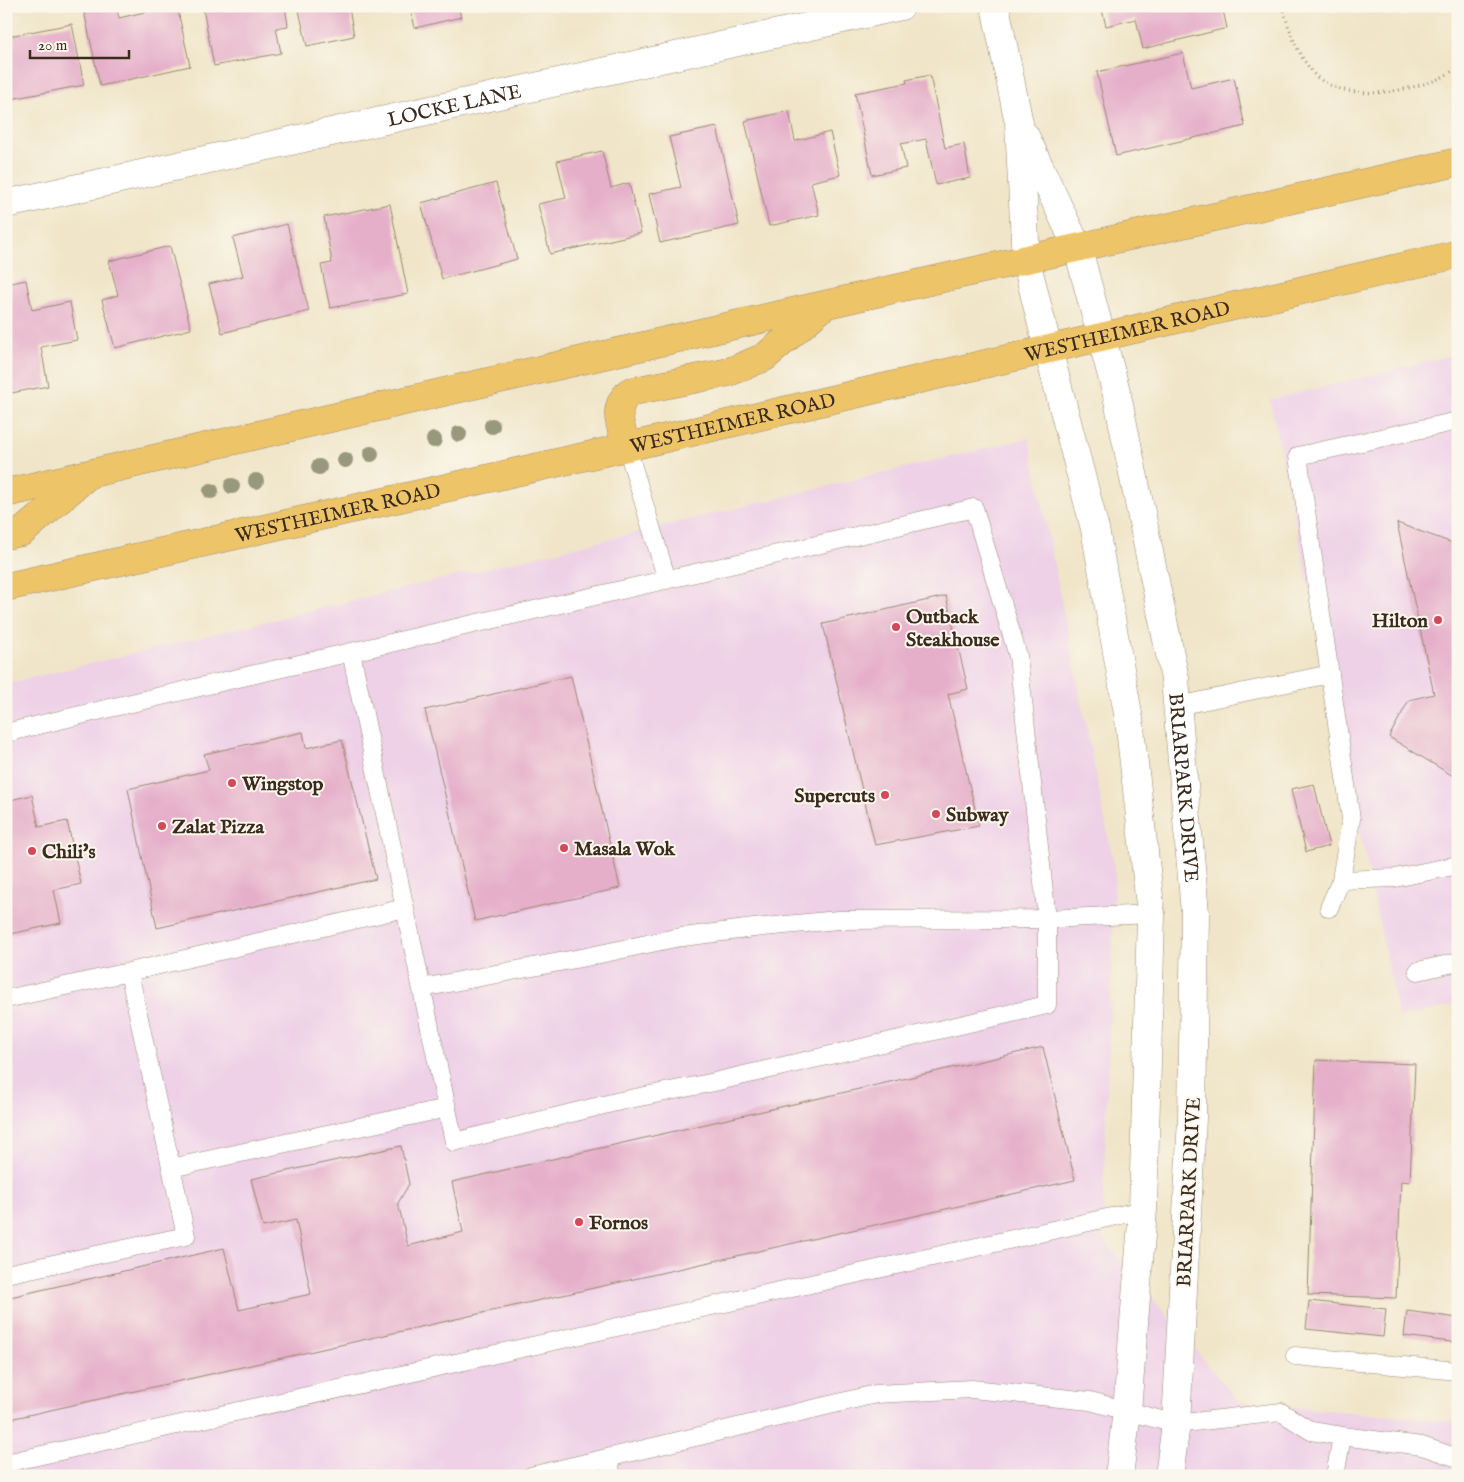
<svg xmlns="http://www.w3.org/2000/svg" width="1464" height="1482" font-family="'IM FELL English',serif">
	<rect width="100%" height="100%" fill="#fbf7ec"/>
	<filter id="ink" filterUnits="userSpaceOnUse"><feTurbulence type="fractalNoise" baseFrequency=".02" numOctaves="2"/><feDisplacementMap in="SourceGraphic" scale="10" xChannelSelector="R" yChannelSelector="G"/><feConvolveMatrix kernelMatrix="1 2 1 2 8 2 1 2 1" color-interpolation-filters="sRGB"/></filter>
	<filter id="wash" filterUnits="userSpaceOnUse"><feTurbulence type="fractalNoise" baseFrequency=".0096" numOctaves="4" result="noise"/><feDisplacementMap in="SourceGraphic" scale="20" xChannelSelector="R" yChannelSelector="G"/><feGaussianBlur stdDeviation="1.12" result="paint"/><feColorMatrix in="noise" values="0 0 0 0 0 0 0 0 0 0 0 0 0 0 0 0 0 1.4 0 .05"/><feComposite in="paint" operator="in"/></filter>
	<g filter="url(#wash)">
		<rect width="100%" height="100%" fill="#f0e5c8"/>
		<path fill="#eed0e7" d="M1458,354V1004L1399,1018L1270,400Z
			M1029,438L1115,871L1102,1238L1239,1402L1458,1422V1476H6V684Z"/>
		<g id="blocks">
			<path fill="#e5afc9" d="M83,6H116L119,18L170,6H177L190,66L100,86Z
				M219,6H285L288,26L276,28L281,53L214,66L203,9Z
				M298,6H355L349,8L354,36L307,46Z
				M410,6H458L461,17L415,28Z
				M1101,6H1202L1203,9L1222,6L1227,28L1143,49L1136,19L1106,26Z
				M72,24L84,85L6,100V25L9,36Z
				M1183,53L1191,88L1234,78L1245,126L1116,156L1097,72Z
				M930,75L945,148L964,144L970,178L936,185L926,139L901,144L906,168L872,175L855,93L907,83L906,80Z
				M789,111L795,141L830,132L840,175L811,182L819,215L769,226L745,121Z
				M717,127L739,225L660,243L649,194L681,187L669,137Z
				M602,151L611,188L629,183L641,233L550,254L538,204L566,198L557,161Z
				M496,183L517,259L442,279L421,203Z
				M390,204L408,294L330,308L321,265L332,263L324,217Z
				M287,224L309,311L222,333L209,284L243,276L233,238Z
				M170,246L191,329L115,348L102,300L118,295L109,261Z
				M26,280L32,310L70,302L77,340L41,347L48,386L6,394V284Z
				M1397,523L1458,545V779L1389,737L1409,700L1434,694Z
				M946,596L968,689L948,694L979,826L875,845L823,624Z
				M571,676L620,888L475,921L425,710Z
				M303,732L306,748L342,740L376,879L157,928L128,789L209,770L204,754Z
				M1314,784L1329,846L1306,852L1291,789Z
				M32,795L39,827L67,821L81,884L54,890L61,923L6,935V801Z
				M1043,1047L1075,1180L6,1420V1298L224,1248L239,1310L311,1294L296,1220L263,1227L251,1179L401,1146L409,1184L398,1203L408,1246L463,1232L452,1182Z
				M1316,1060L1415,1064L1410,1182L1401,1181L1396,1298L1308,1295Z
				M1309,1301L1386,1309L1383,1337L1306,1329Z
				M1407,1311L1458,1318V1343L1404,1336Z"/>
		</g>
	</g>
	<g filter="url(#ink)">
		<use href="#blocks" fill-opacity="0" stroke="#968873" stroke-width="1"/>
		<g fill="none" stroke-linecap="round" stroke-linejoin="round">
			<defs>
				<path id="service" d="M627,447L667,580
					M1178,706L1330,674
					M6,733C328,655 652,585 974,508L1018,656L1047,919V1005L710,1083L620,1101L454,1142L351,652
					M1341,880L1395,878L1458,865
					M1329,908L1341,880L1351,819L1298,456L1458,421
					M1418,971L1458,962
					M129,972L405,908
					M422,988L586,957L675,938L754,928L838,920L1047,919L1151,914
					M6,999L129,972L186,1236L6,1274
					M171,1168L447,1108
					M1295,1356L1458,1371
					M1342,1436L1422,1446L1458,1458
					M608,1458L612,1476
					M6,1463L1143,1210
					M531,1476L876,1394L972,1389L1090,1401L1176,1424L1281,1412L1311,1431L1342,1436L1335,1476"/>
				<g id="minor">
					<path d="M995,6L1019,123L1026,260"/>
					<path d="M1025,136L1078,249"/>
					<path id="s1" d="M6,204L901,6"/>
				</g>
				<g id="tertiary">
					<path id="s2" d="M1078,249L1117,395L1175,679L1195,913L1192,1118L1176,1424L1169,1476"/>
					<path d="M1026,260L1048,349L1095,529L1129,719L1151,914L1143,1210L1127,1411L1119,1476"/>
				</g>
				<g id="primary">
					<path d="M627,447C621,426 611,410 629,392L729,372L765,357L824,306"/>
					<path d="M6,493L739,324L1458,162"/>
					<path d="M6,535L22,532L87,476"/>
					<path id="s3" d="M6,587L627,447L1458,254"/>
				</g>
			</defs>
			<use href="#service" stroke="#968873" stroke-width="19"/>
			<use href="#minor" stroke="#968873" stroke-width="29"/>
			<use href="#tertiary" stroke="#968873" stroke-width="29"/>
			<use href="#primary" stroke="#968873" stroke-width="29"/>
			<path stroke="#968873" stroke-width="3" stroke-dasharray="1 4" stroke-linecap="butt" d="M1283,6C1288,28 1295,48 1308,66C1311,70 1314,75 1318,78C1349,101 1396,93 1430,82C1440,79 1449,73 1458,68"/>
			<use href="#service" stroke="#fff" stroke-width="18"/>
			<use href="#minor" stroke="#fff" stroke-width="28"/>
			<use href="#tertiary" stroke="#fff" stroke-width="28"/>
			<use href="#primary" stroke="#eec469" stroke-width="28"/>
		</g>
		<g fill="#98997c">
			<circle cx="492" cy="426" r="8"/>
			<circle cx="459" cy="434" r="8"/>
			<circle cx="434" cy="440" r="8"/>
			<circle cx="371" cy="454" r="8"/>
			<circle cx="345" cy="460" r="8"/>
			<circle cx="319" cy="467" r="8"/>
			<circle cx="256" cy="481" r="8"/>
			<circle cx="232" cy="486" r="8"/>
			<circle cx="211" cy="491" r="8"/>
		</g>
	</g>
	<g fill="#d1495b" stroke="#fbf7ec" stroke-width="2">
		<circle cx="1438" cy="620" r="5"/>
		<circle cx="896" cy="627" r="5"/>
		<circle cx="232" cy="783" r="5"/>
		<circle cx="885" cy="795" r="5"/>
		<circle cx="936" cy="814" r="5"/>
		<circle cx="162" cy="826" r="5"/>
		<circle cx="564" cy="848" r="5"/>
		<circle cx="32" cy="851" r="5"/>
		<circle cx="579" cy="1222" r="5"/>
	</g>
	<g text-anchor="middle" stroke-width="4" stroke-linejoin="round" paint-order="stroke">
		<g font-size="20" fill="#3b2a1e" stroke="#fbf7ec">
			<text dy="7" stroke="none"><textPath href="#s1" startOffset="459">LOCKE LANE</textPath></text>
			<text dy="7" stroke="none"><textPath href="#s3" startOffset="1150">WESTHEIMER ROAD</textPath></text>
			<text dy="7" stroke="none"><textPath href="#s3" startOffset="745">WESTHEIMER ROAD</textPath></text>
			<text dy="7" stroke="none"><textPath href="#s3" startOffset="340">WESTHEIMER ROAD</textPath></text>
			<text dy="7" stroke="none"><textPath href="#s2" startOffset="550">BRIARPARK DRIVE</textPath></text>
			<text transform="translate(1188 1192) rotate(-87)" y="7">BRIARPARK DRIVE</text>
		</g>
		<g font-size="20" font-weight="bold" fill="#3b2a1e" stroke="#fbf7ec" text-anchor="start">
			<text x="906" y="623">Outback<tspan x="906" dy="23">Steakhouse</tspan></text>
			<text x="1428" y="627" text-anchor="end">Hilton</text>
			<text x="242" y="790">Wingstop</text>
			<text x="875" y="802" text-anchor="end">Supercuts</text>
			<text x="946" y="821">Subway</text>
			<text x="172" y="833">Zalat Pizza</text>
			<text x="574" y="855">Masala Wok</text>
			<text x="42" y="858">Chili's</text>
			<text x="589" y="1229">Fornos</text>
		</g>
	</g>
	<rect width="1464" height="1482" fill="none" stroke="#fbf7ec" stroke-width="25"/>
	<path d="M30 50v8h99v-8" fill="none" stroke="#3b2a1e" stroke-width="2.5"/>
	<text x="38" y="50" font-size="15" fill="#3b2a1e" stroke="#fbf7ec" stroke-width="4" paint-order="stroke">20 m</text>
</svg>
